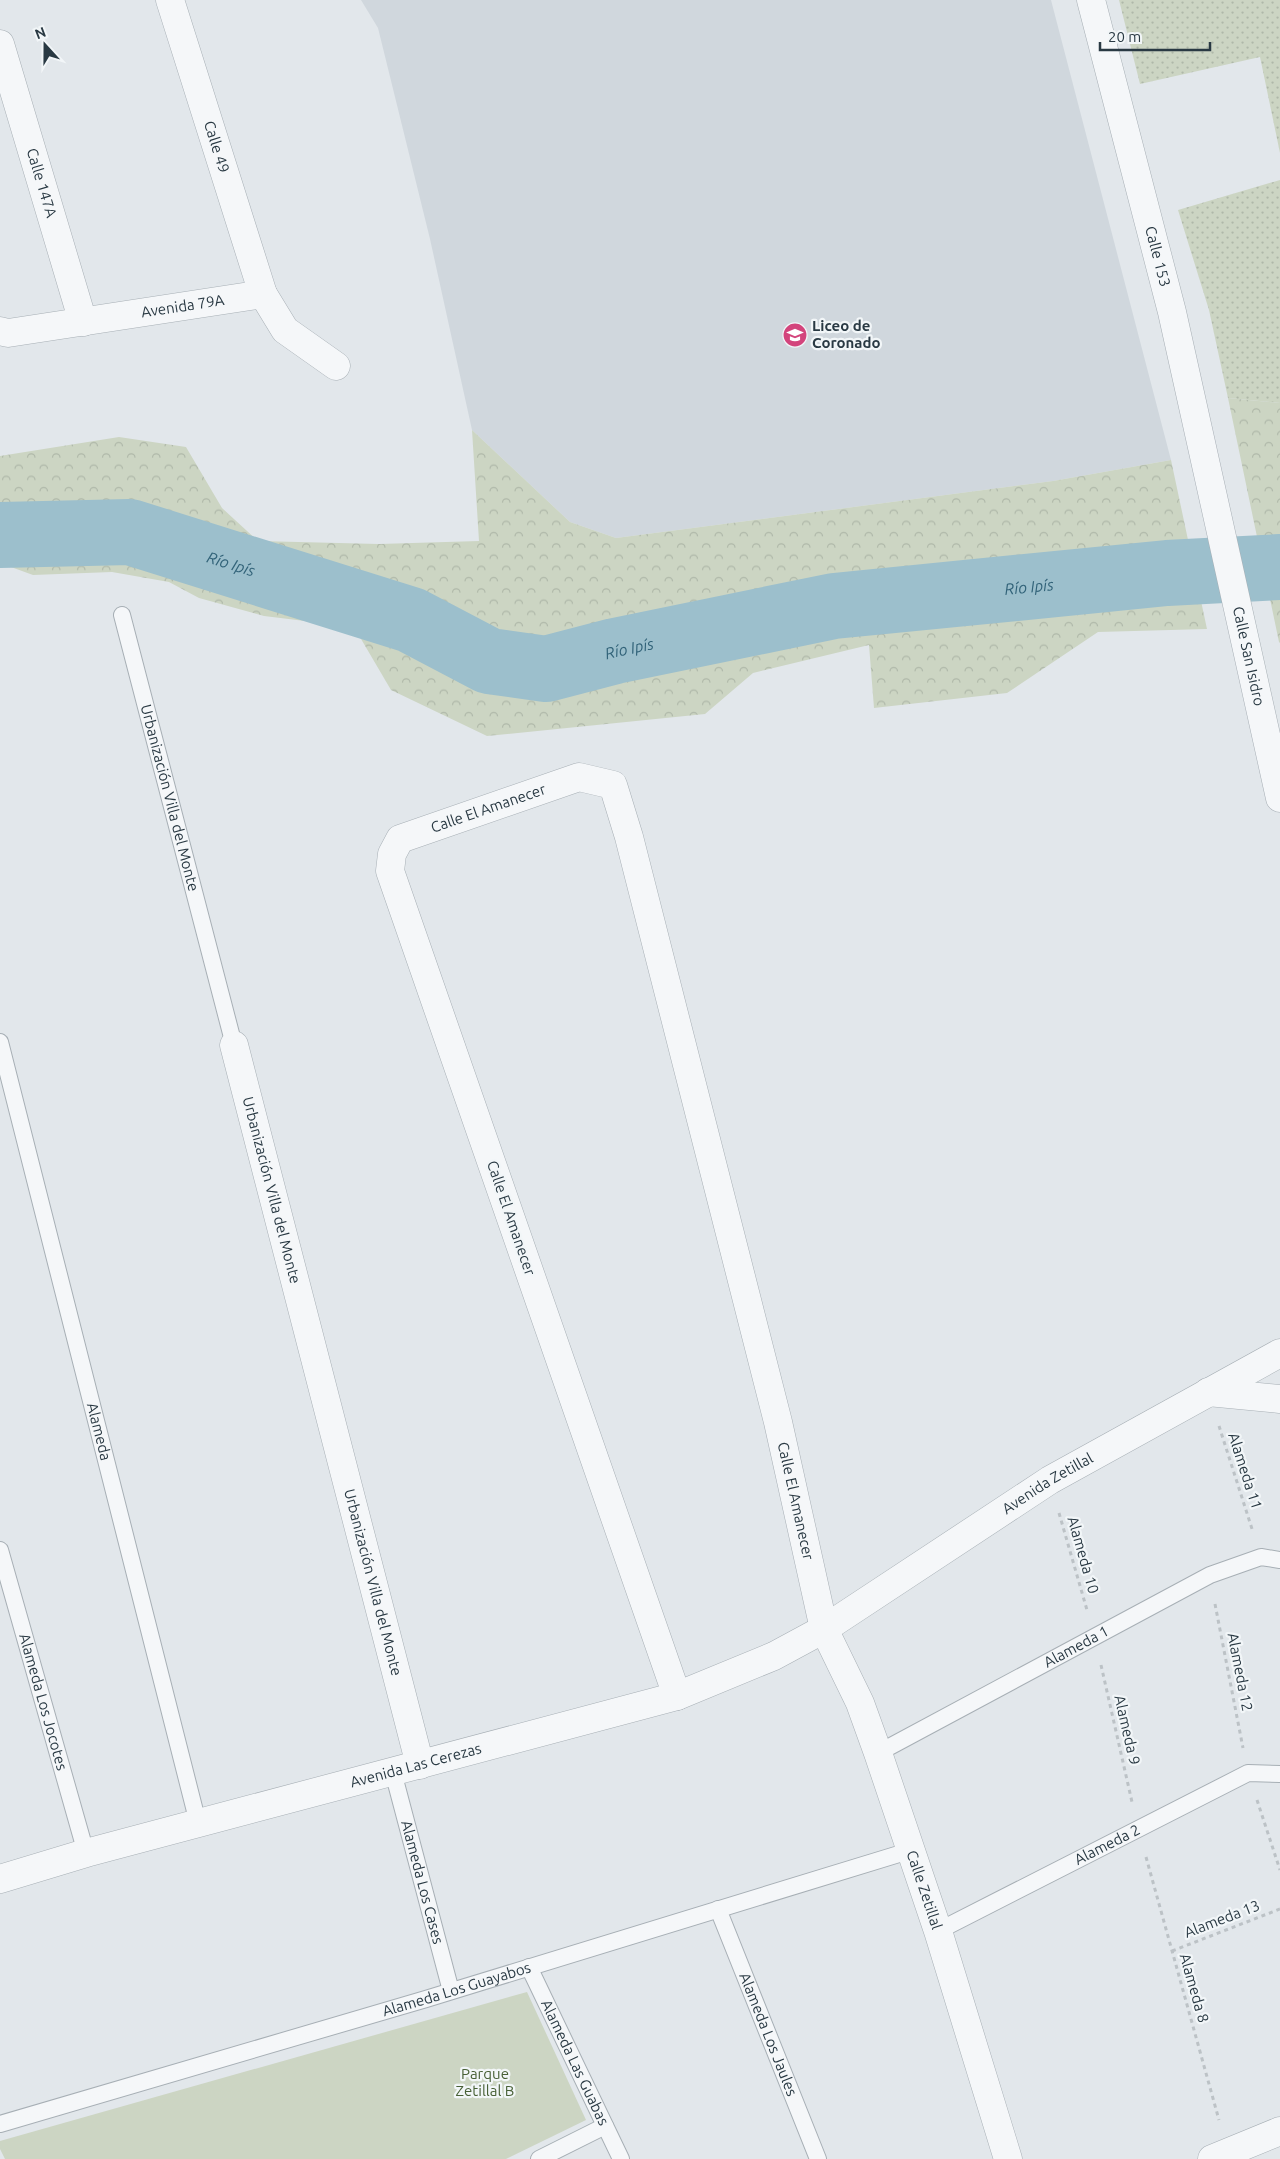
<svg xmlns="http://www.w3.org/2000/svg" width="1280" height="2159" font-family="Ubuntu,sans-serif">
	<defs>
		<pattern id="grass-dots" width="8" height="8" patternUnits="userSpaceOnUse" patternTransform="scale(1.25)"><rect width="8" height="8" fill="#ccd5c3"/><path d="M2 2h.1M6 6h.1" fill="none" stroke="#afb8a9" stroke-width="1.8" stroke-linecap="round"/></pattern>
		<pattern id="forest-crowns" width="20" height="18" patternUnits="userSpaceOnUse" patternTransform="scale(1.25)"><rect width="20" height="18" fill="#ccd5c3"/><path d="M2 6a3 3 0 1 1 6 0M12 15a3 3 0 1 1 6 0" fill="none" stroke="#afb8a9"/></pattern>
	</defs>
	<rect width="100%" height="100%" fill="#e2e7eb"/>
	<path fill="#d0d7dd" d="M361,0H1051L1171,460L1053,481L616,538L570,522L472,430L430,239L378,28Z"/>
	<path fill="url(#grass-dots)" d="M1119,0H1280V153L1260,57L1140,84Z
		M1280,180V403L1228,398L1209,310L1178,210Z"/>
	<path fill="url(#forest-crowns)" d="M1228,398L1280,403V643L1279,642Z
		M472,430L570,522L616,538L1053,481L1171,460L1207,629L1098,632L1007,693L874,708L869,645L753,673L705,714L487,736L391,690L354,627L264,616L199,598L169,582L112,572L33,575L0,563V456L119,437L186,447L222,508L258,541L379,544L479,541Z"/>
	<path fill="#ccd5c3" d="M527,1992L586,2120L506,2159H5L0,2149V2141Z"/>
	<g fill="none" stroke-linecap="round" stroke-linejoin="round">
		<path stroke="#9cbfcc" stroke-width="66" id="s1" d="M0,535L130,532L411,620L489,661L546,669L615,651L834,606L1167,573L1280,567"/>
		<defs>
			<g id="service">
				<path id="s2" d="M122,615L234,1045"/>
				<path id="s3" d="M0,1042L198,1823"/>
				<path id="s4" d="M0,1550L86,1853"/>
				<path id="s5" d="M878,1753L1210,1575L1261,1557L1280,1560"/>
				<path id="s6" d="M393,1772L451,1991"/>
				<path id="s7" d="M718,1909L818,2159"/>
				<path id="s8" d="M938,1931L1248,1773L1280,1774"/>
				<path id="s9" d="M529,1967L621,2159"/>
				<path id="s10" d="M0,2124L426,1999L912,1850"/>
				<path d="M539,2159L605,2126"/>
			</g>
			<g id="minor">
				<path id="s11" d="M170,0L263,294"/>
				<path id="s12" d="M1091,0L1172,312L1280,798"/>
				<path id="s13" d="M0,44L83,322"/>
				<path id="s14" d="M0,331L8,333L263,294L285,330L336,366"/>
				<path id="s15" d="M234,1045L420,1765"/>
				<path d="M1208,1392L1280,1399"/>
				<path id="s16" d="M677,1696L390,871L392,854L400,839L579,777L613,785L629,837L778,1422L824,1629L860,1703L878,1753L938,1931L1008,2159"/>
				<path id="s17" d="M0,1879L86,1853L677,1696L774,1656L824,1629L1050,1480L1280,1353"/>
				<path d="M1212,2159L1280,2131"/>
			</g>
		</defs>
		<use href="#service" stroke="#a7afb5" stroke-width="18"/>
		<use href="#minor" stroke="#a7afb5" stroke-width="29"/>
		<path stroke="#bcc2c6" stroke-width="3" stroke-dasharray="4 4" stroke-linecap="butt" d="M1219,1426L1253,1532
			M1059,1513L1087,1610
			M1215,1604L1243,1748
			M1101,1665L1132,1802
			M1257,1800L1280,1870
			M1146,1857L1219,2120
			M1172,1951L1280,1909"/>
		<use href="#service" stroke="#f5f7f9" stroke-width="16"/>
		<use href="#minor" stroke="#f5f7f9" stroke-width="28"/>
	</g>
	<defs>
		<symbol id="school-disc" viewBox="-11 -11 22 22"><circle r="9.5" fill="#d3447c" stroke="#f2f6f8"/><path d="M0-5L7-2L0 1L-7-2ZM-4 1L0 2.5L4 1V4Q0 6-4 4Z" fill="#fff"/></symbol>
	</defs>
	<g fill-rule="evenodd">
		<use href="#school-disc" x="781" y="321" width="28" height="28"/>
	</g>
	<g text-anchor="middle" stroke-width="4.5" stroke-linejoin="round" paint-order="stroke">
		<g font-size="15" fill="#293943" stroke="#f2f6f8">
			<text dy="5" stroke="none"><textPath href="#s11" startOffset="154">Calle 49</textPath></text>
			<text dy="5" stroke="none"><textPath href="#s13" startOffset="145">Calle 147A</textPath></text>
			<text dy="5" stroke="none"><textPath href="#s12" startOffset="265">Calle 153</textPath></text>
			<text dy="5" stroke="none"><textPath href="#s14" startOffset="185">Avenida 79A</textPath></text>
			<text dy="5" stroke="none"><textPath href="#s12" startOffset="675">Calle San Isidro</textPath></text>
			<text dy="5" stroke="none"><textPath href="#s2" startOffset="189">Urbanización Villa del Monte</textPath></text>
			<text dy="5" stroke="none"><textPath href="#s16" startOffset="1001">Calle El Amanecer</textPath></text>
			<text dy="5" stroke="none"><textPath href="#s15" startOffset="150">Urbanización Villa del Monte</textPath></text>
			<text transform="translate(511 1218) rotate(71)" y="5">Calle El Amanecer</text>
			<text dy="5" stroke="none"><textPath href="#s3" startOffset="402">Alameda</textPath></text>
			<text transform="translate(1245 1471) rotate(72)" y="5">Alameda 11</text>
			<text dy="5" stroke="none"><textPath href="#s17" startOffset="1130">Avenida Zetillal</textPath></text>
			<text dy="5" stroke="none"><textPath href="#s16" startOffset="1871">Calle El Amanecer</textPath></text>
			<text transform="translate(1083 1555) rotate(74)" y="5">Alameda 10</text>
			<text dy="5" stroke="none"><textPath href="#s15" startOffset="555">Urbanización Villa del Monte</textPath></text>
			<text dy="5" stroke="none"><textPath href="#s5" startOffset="225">Alameda 1</textPath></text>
			<text transform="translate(1240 1672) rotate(79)" y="5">Alameda 12</text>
			<text dy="5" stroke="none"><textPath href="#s4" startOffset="158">Alameda Los Jocotes</textPath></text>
			<text transform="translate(1127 1730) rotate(77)" y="5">Alameda 9</text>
			<text dy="5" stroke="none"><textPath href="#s17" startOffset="431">Avenida Las Cerezas</textPath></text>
			<text dy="5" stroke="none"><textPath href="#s8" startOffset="190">Alameda 2</textPath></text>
			<text dy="5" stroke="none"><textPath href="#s6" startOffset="114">Alameda Los Cases</textPath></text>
			<text dy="5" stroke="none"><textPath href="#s16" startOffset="2282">Calle Zetillal</textPath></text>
			<text transform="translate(1222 1919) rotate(-21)" y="5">Alameda 13</text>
			<text transform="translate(1194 1988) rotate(74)" y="5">Alameda 8</text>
			<text dy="5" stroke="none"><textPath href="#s10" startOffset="476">Alameda Los Guayabos</textPath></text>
			<text dy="5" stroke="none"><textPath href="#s7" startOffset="135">Alameda Los Jaules</textPath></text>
			<text dy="5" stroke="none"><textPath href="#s9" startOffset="106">Alameda Las Guabas</textPath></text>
		</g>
		<g font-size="15" font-weight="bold" fill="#293943" stroke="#f2f6f8" text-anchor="start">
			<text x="812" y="331">Liceo de<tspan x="812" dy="17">Coronado</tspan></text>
		</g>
		<g font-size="15" fill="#486036" stroke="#f2f6f8">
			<text x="485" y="2079">Parque<tspan x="485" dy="17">Zetillal B</tspan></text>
		</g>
		<g font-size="16" font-style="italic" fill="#326379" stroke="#f2f6f8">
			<text dy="6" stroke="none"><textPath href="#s1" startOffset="236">Río Ipís</textPath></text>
			<text dy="6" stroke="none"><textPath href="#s1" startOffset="1061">Río Ipís</textPath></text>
			<text dy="6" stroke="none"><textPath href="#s1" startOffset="656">Río Ipís</textPath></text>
		</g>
	</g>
	<g transform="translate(45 45) rotate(339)" stroke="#f2f6f8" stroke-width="4" paint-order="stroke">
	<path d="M0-4L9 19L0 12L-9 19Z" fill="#293943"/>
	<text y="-8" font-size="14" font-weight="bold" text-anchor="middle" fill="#293943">N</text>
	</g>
	<path d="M1100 42v8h110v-8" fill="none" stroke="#293943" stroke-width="2.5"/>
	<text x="1108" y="42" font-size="15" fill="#293943" stroke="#f2f6f8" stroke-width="4" paint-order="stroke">20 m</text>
</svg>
